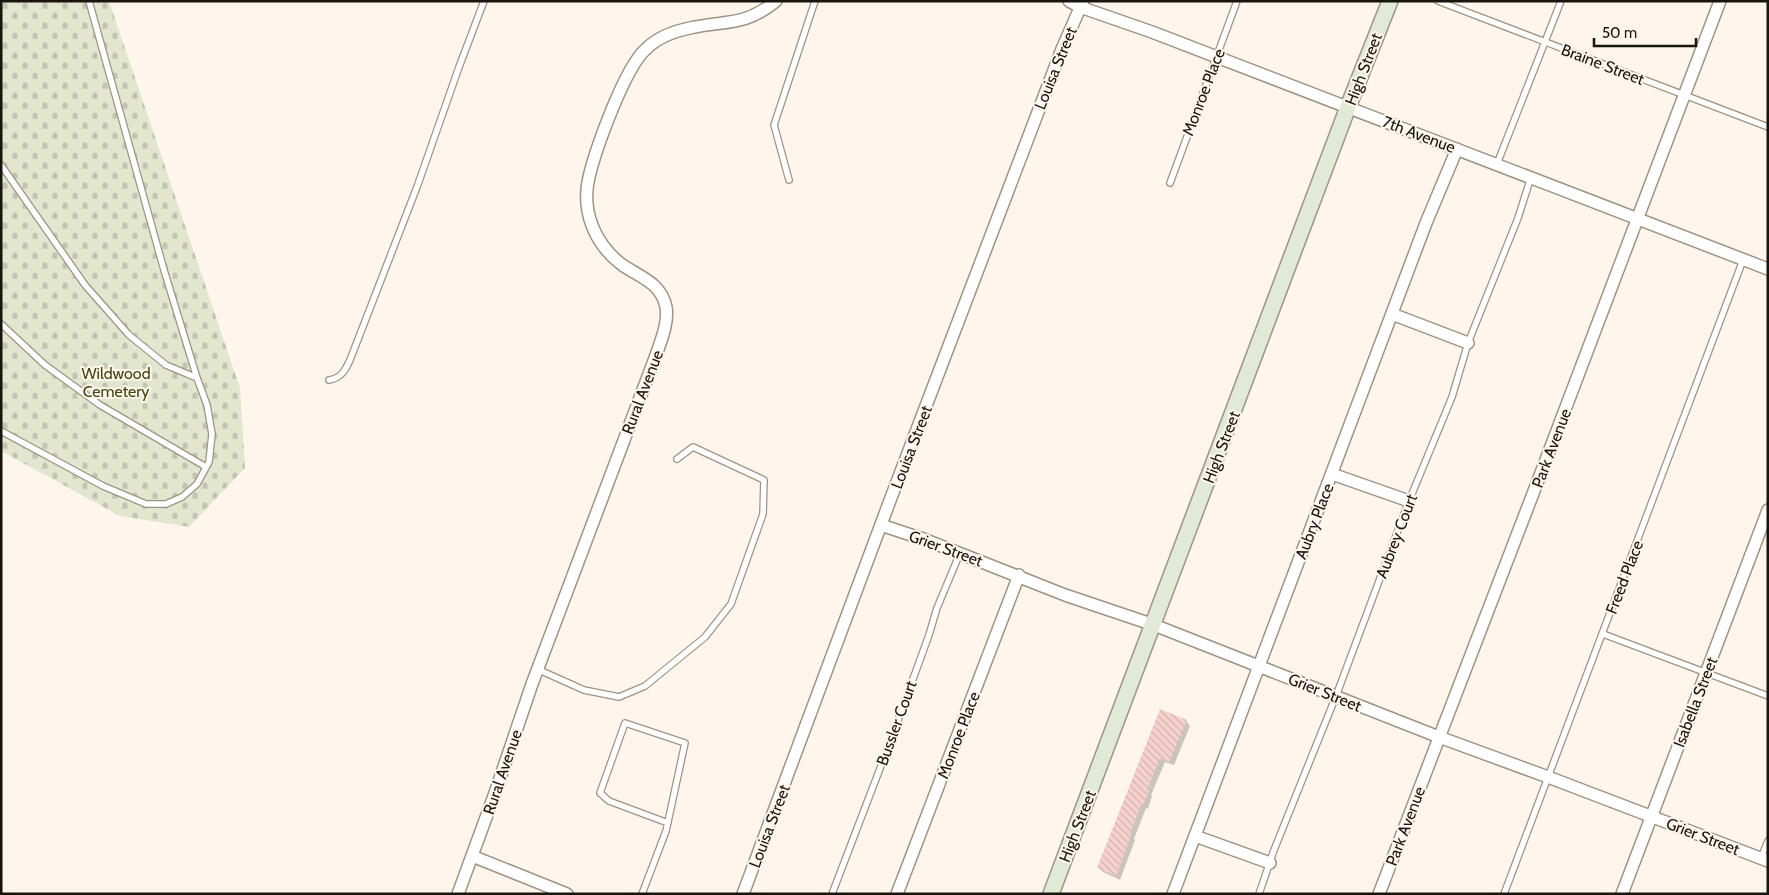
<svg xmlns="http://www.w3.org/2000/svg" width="1769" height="895" font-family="Cabin,sans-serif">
	<defs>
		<pattern id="cemetery-stones" width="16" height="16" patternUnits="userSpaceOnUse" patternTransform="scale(1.25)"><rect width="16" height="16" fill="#e3e6cf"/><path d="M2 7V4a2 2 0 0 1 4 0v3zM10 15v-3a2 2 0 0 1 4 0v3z" fill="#c2c4b1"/></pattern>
		<pattern id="building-back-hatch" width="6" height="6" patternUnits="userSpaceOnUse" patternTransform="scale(1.25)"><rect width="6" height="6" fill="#f7d1ce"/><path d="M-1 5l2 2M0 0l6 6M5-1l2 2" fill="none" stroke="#d3b3b0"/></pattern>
	</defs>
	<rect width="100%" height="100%" fill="#fef6ed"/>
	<path fill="url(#cemetery-stones)" d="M1,1H109L240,388L245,468L189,527L120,516L1,451Z"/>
	<path fill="#0003" d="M1160,711L1186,721L1190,726L1174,765L1165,762L1151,795L1152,796L1148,809L1146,808L1134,839L1135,840L1120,880L1103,872L1099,868Z"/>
	<path fill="url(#building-back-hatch)" d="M1160,709L1187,720L1169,762L1160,758L1147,790H1149L1143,805H1141L1130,834L1131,835L1116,876L1097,868Z"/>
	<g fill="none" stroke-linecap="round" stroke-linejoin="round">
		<defs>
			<path id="service" d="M1438,1L1768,127
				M1497,164L1561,1
				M1,165L85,285L129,335L166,365L197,378
				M789,180L774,125L815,1
				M1170,183L1237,1
				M1,324L45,365L100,405L206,467
				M329,380C341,378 345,371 350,360L417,187L459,67L484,1
				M1,431L103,486L146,504H166L182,497L197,484L209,462L212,434L207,405L197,378L164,270L89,1
				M1603,634L1768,696
				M537,669L584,690L619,697L645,686L705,637L731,604L763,514L764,480L693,447L677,459
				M1761,858L1768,841
				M642,894L666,831L685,743L625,723L600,793L609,801L668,823
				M832,894L889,745L929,635L937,608L960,553
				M1259,894L1274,850L1336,696L1409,501L1452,397L1468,343L1518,218L1531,177
				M1504,894L1743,260"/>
			<path id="minor" d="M1069,1L1080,7L1152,32L1768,269
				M1392,314L1468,343
				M1332,474L1409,501
				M881,525L926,540L1065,595L1154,625L1439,737L1548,777L1768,861
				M1195,836L1270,863
				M472,856L567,894
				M458,894L495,793L532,684L655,358C660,343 669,323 666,307C661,282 639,277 621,264C594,243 581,210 589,177C596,148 625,67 646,49C657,38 675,31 690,28C726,20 744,27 776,1
				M743,894L889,503L1062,49L1083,1
				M897,894L1019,575
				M1173,894L1426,223L1457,149
				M1379,894L1544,465L1720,1
				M1622,894L1768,510"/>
			<path id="secondary" d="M1051,894L1348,107L1390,1"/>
		</defs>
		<use href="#service" stroke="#9f9384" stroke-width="8"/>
		<use href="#minor" stroke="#9f9384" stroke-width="14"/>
		<use href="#secondary" stroke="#9f9384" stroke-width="18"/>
		<use href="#service" stroke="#fff" stroke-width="5.5"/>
		<use href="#minor" stroke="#fff" stroke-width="11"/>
		<use href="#secondary" stroke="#e1ead6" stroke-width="15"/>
	</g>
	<g text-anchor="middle" stroke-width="4" stroke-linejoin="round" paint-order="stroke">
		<g font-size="16" fill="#18140e" stroke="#fef6ed">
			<text transform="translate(1603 64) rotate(21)" y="6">Braine Street</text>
			<text transform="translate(1055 68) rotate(-68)" y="6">Louisa Street</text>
			<text transform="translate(1363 69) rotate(-69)" y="6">High Street</text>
			<text transform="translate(1203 92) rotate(-69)" y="6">Monroe Place</text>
			<text transform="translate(1419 134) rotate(21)" y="6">7th Avenue</text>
			<text transform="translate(642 392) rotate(-69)" y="6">Rural Avenue</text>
			<text transform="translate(911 447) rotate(-69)" y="6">Louisa Street</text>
			<text transform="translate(1221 447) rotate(-69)" y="6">High Street</text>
			<text transform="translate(1551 448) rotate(-69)" y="6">Park Avenue</text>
			<text transform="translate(1314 521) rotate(-69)" y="6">Aubry Place</text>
			<text transform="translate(1396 536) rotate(-69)" y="6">Aubrey Court</text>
			<text transform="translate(946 548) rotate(20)" y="6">Grier Street</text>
			<text transform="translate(1624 577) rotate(-69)" y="6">Freed Place</text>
			<text transform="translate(1325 692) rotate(22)" y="6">Grier Street</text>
			<text transform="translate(1695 702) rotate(-69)" y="6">Isabella Street</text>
			<text transform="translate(896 723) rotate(-70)" y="6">Bussler Court</text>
			<text transform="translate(958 735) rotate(-69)" y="6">Monroe Place</text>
			<text transform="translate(502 772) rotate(-71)" y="6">Rural Avenue</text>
			<text transform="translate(769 826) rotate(-69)" y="6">Louisa Street</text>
			<text transform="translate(1077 826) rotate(-69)" y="6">High Street</text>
			<text transform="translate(1405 826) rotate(-69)" y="6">Park Avenue</text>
			<text transform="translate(1703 836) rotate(21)" y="6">Grier Street</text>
		</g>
		<g font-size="16" fill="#42440e" stroke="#fef6ed">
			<text x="116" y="379">Wildwood<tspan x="116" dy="18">Cemetery</tspan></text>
		</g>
	</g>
	<rect width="1769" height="895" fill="none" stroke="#18140e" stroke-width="5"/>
	<path d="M1594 38v8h102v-8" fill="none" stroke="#18140e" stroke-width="2.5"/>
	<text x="1602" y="38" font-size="15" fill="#18140e" stroke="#fef6ed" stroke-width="4" paint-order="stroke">50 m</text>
</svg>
